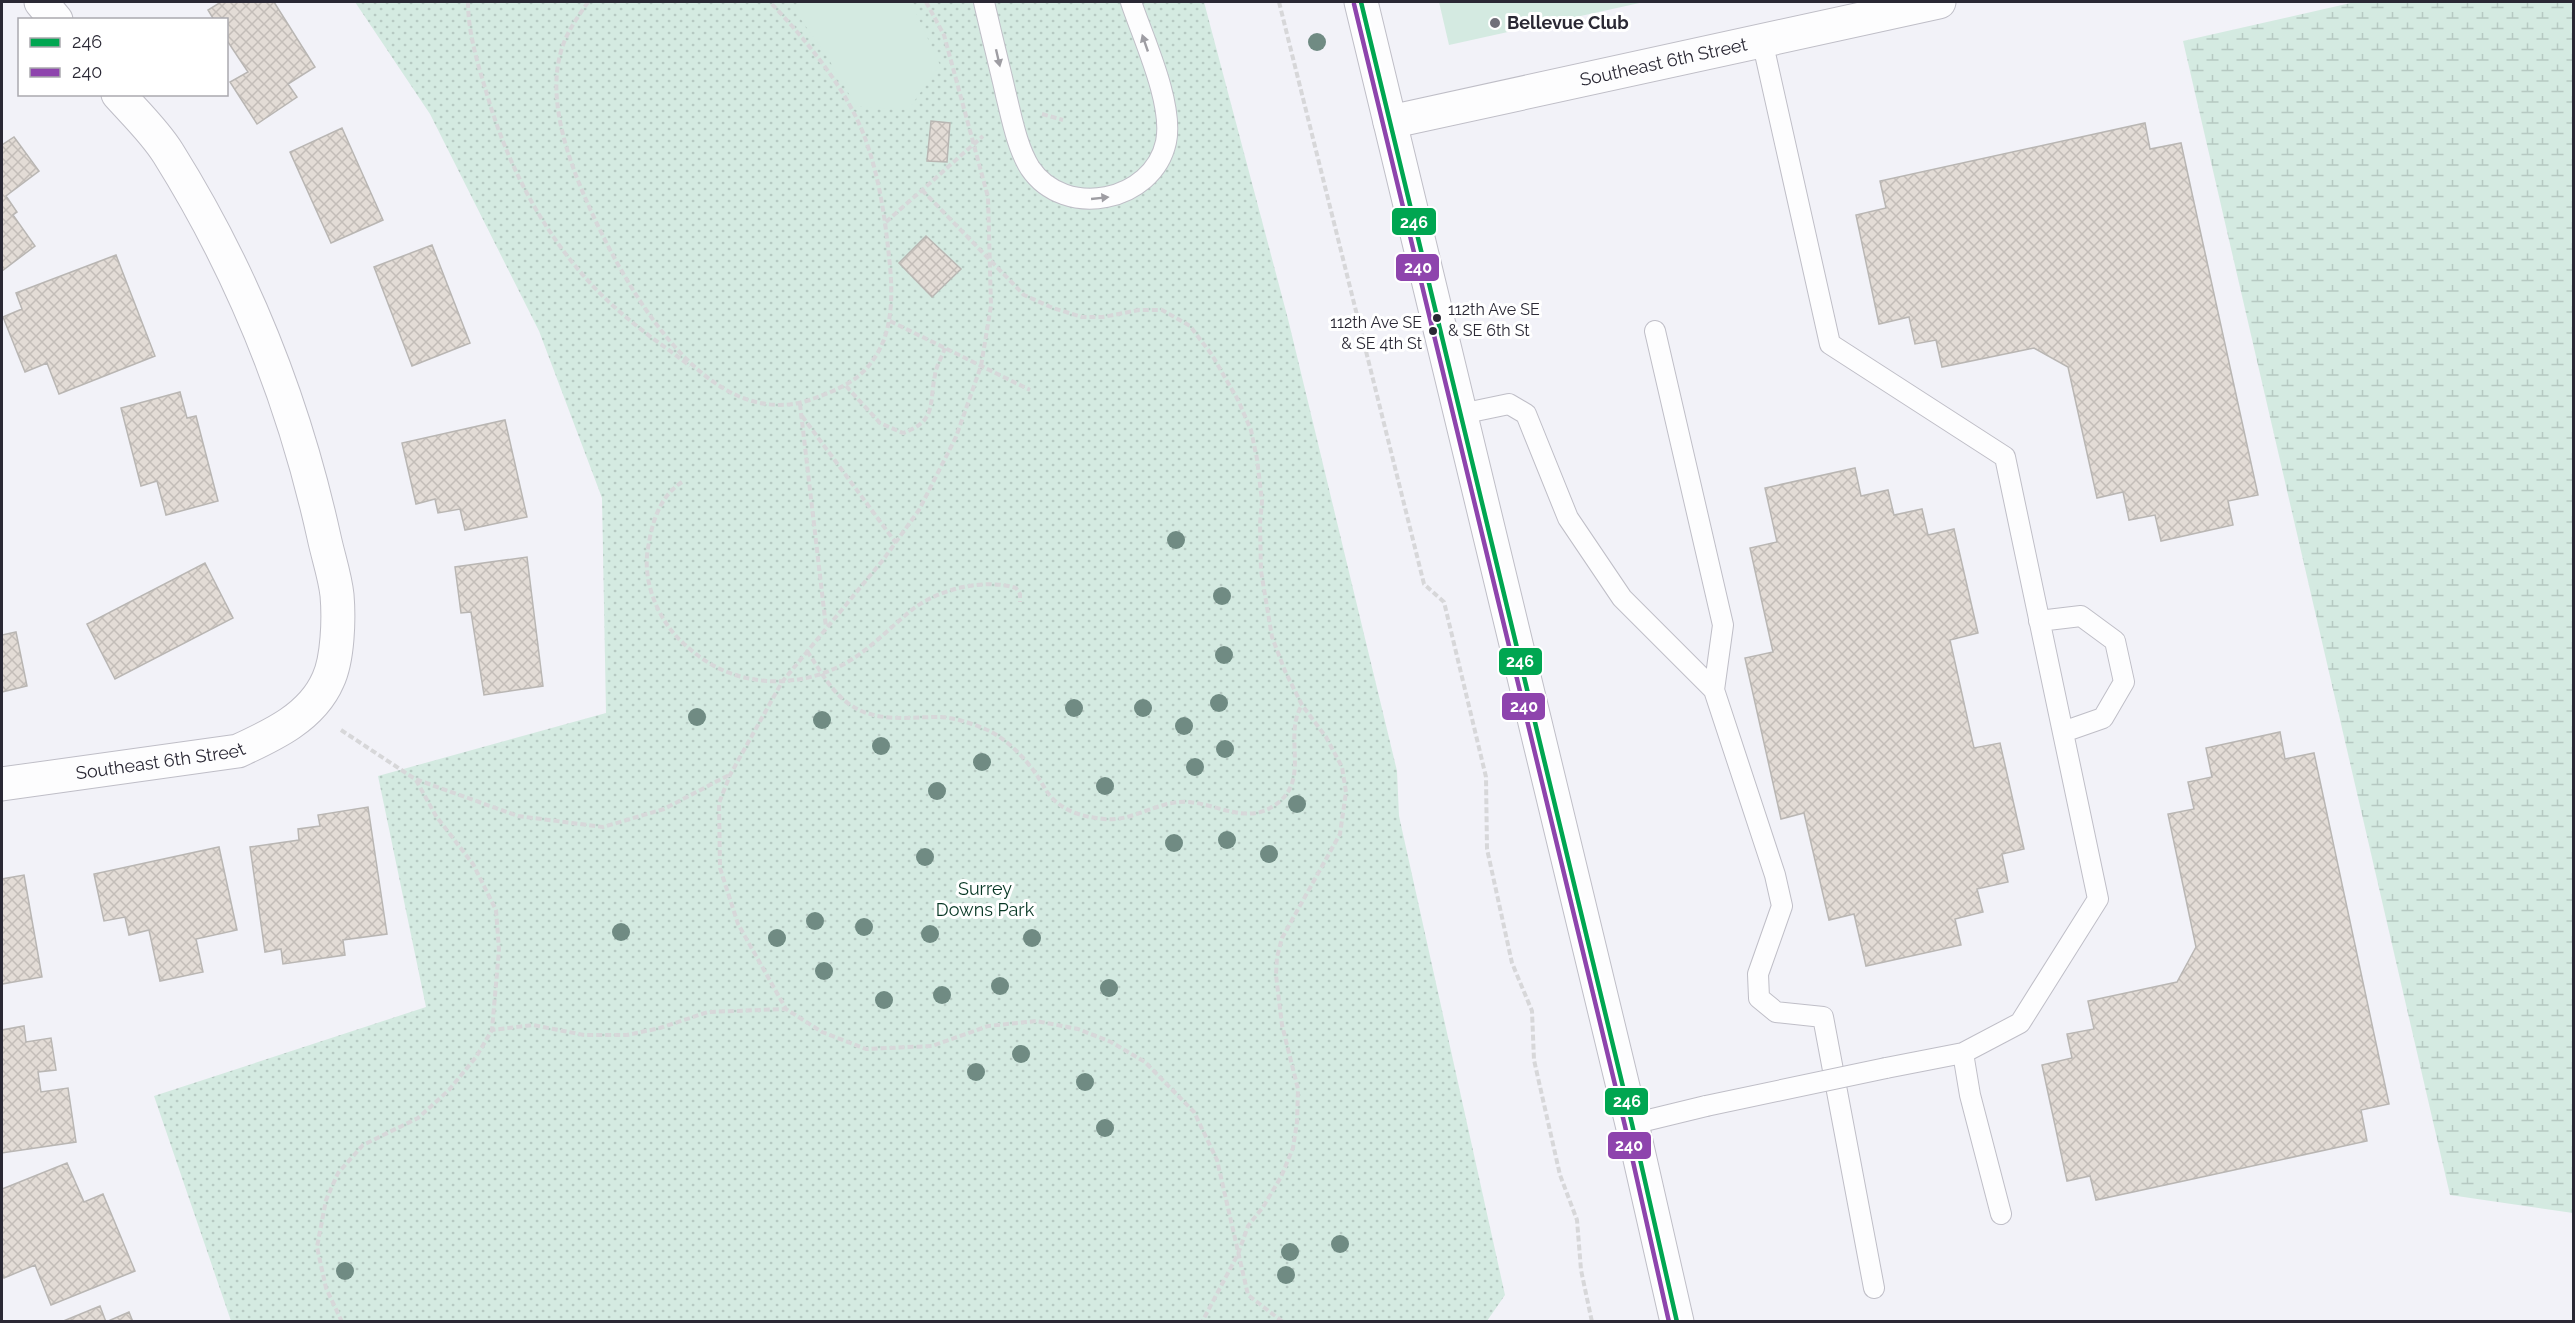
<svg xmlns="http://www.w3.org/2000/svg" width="2575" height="1323" font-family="Raleway,sans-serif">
	<defs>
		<pattern id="grass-dots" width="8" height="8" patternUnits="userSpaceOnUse" patternTransform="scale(1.5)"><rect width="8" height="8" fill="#d4eae1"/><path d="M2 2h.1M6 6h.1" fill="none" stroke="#b6c9c2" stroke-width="1.8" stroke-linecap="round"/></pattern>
		<pattern id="wetland-marsh" width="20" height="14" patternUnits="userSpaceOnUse" patternTransform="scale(1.5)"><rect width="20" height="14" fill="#d4eae1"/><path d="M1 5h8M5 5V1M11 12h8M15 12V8" fill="none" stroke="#b6c9c2"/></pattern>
		<pattern id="building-cross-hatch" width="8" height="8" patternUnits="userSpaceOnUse" patternTransform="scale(1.5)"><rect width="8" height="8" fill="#e3dcd6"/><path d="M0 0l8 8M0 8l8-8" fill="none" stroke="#c3bdb8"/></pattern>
	</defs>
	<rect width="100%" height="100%" fill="#f2f2f8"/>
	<path fill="url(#grass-dots)" d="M355,2H1204L1288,319L1397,771L1399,816L1505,1295L1487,1321H231L154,1096L426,1007L378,776L606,713L602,498L539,331L430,114Z"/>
	<path fill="url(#wetland-marsh)" d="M2355,2H2573V1213L2450,1195L2183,41Z"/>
	<path fill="#d4eae1" d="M805,2H911L940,65L908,110L856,106L828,58L795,11Z
		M1439,2H1644L1449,45Z"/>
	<path fill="url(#building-cross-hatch)" stroke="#b9b6b3" stroke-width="1.5" d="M221,2H274L315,67L288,84L297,97L257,124L230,82L248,72L226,39V20H214L208,10Z
		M931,121L950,123L947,162L927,161Z
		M2145,123L2150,149L2181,143L2258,495L2228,501L2233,525L2161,541L2155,515L2129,520L2123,492L2097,498L2068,367L2034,348L1942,367L1936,340L1915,344L1909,317L1879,324L1856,215L1886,208L1880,181Z
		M342,128L383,220L331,243L290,152Z
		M14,137L39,171L6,196L17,212L13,215L35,246L2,271V145Z
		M926,236L961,269L932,297L899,263Z
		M432,245L470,343L412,366L374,267Z
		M116,255L155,356L59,394L47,363L25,372L3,317L22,309L16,293Z
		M180,392L187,418L196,416L218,501L166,515L157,481L141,486L121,408Z
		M505,420L527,517L465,530L460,509L438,513L435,499L416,504L402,443Z
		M1855,468L1861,496L1888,490L1894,515L1922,509L1928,535L1954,529L1978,633L1950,640L1974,748L2000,743L2024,849L2002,854L2008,882L1977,889L1983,912L1955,919L1961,945L1866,966L1854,914L1829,920L1804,813L1781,819L1745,658L1773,652L1750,548L1777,542L1765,488Z
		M527,557L543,686L484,695L471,612L461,613L455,567Z
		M205,563L233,618L115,679L87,624Z
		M16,632L27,686L2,692V635Z
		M2280,732L2285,759L2314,753L2389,1104L2361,1110L2367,1141L2096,1200L2090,1176L2067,1181L2042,1065L2072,1058L2067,1034L2094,1029L2088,1001L2177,982L2196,947L2168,814L2194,809L2188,782L2212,777L2206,748Z
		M368,807L387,934L343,940L345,955L283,964L281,949L265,952L250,847L299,840L298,829L320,826L318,815Z
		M219,847L237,930L196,939L203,972L160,981L149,930L129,935L125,917L104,921L94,874Z
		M24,875L42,977L2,984V879Z
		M24,1026L26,1042L51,1038L56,1070L38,1072L41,1092L68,1088L76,1142L2,1153V1030Z
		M67,1163L84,1202L103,1194L135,1271L51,1305L35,1265L4,1278L2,1273V1189Z
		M100,1306L106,1322H61Z
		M129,1312L133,1322H106Z"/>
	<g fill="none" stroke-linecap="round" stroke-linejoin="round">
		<defs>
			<path id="lane" d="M984,2C991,33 999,64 1006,95C1012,119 1017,147 1030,168C1065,220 1153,202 1166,142C1174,104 1143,38 1131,2
				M1762,40L1830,344L2005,457L2098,899L2020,1023L1963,1053L1970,1095L2001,1214
				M1655,331L1723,625L1714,690
				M1461,414L1509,404L1526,414L1568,518L1622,598L1714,690L1775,875L1782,906L1758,974L1759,998L1776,1012L1823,1017L1874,1288
				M2039,621L2081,616L2115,641L2124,682L2103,718L2063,732
				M1886,1068L1963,1053
				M1632,1124L1706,1106"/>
			<g id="street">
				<path d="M41,2L56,20"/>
				<path id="s1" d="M2,784L238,751C273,735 312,717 328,680C338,659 339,618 337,595C335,576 328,556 324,537C294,401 242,271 168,153C155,132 135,113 118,94"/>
			</g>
			<g id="secondary">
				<path d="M1361,2L1632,1124L1677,1322"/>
				<path id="s2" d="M1390,122L1939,2"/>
			</g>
		</defs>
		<use href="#lane" stroke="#bfbec7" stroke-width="22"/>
		<use href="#street" stroke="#bfbec7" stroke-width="35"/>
		<use href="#secondary" stroke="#bfbec7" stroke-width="35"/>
		<path stroke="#d7d7d9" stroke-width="4" stroke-dasharray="6 3" stroke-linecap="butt" d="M468,2C468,31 477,62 486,91C511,179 559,264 632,322C651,338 671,351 690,366
			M588,2C577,18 565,34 560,55C548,102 568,159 587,202C622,281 707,440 815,398C837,390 859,381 873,360C894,332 893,290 889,257C885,217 879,176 865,138C847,89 806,40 770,2
			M926,2L944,35L988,197L991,306L981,366L956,437L919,510L883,560L782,682L730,775L719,803L720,868L738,924L786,1009L822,1032L866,1049L932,1046L988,1026L1036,1021L1078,1029L1111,1042L1145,1062L1194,1112L1217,1160L1248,1295L1283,1322
			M1279,2L1424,584L1444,602L1486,777L1487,849L1512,963L1532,1011L1534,1060L1560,1175L1577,1220L1581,1270L1592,1322
			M1042,114L1063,120
			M922,190L1024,295L1053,308L1082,317H1103L1139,310H1162L1190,326L1212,355L1238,400L1251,430L1257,459L1262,501L1260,524L1261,571L1272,637L1285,671L1302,705L1326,737L1342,767L1346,792L1340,834L1282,938L1277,957L1276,975L1282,1025L1298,1089L1297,1122L1293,1148L1281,1177L1263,1207L1248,1226L1238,1254L1202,1322
			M886,222L983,136
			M890,321L1030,390
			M846,386L880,423L903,433C937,421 929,404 935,375C936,366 942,357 945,348
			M800,404L826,627
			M802,416L896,543
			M682,482C659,497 652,523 648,548C642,582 658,620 683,643C708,666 732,678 767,681C799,683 831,674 857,656C877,642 894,624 913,609C939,589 984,578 1016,588L1020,594V602
			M807,651C820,670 830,690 849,704C876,723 906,717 937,717C953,717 971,723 985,729C1005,737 1024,757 1036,774C1042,782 1046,793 1054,800C1068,813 1085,817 1104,819C1134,822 1158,800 1188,802C1218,804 1246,825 1275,805C1312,780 1282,737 1302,705
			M341,730L415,779L518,816L603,827L664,809L729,775
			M416,780L436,816L473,864L496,910L499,950L492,1030
			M342,1322L326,1288L317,1247L326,1200L338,1173L363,1145L418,1118L449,1090L476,1057L492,1030L533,1025L584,1035H627L660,1028L708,1012L786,1009"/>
		<use href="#lane" stroke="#fdfdfe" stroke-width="20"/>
		<use href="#street" stroke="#fdfdfe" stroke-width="33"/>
		<use href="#secondary" stroke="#fdfdfe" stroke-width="33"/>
		<defs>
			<path id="lane-bridge" d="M1706,1106L1886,1068"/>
		</defs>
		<use href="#lane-bridge" stroke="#bfbec7" stroke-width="22" stroke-linecap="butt"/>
		<use href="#lane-bridge" stroke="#fdfdfe" stroke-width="20"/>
		<defs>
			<path id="bus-1" d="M1361,2L1632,1124L1677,1322"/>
			<path id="bus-2" d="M1354,4L1625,1126L1669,1322"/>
		</defs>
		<use href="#bus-1" stroke="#fff" stroke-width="9"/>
		<use href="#bus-2" stroke="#fff" stroke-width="9"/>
		<use href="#bus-1" stroke="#00a651" stroke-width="4.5"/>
		<use href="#bus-2" stroke="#8e44ad" stroke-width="4.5"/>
	</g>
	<g fill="#708b83">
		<circle cx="1317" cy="42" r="9"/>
		<circle cx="1176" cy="540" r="9"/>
		<circle cx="1222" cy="596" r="9"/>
		<circle cx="1224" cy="655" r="9"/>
		<circle cx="1219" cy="703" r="9"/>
		<circle cx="1074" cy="708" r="9"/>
		<circle cx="1143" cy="708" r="9"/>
		<circle cx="697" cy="717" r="9"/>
		<circle cx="822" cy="720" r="9"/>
		<circle cx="1184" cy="726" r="9"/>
		<circle cx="881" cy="746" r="9"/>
		<circle cx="1225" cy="749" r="9"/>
		<circle cx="982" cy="762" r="9"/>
		<circle cx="1195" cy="767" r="9"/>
		<circle cx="1105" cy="786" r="9"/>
		<circle cx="937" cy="791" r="9"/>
		<circle cx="1297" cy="804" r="9"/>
		<circle cx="1227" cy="840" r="9"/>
		<circle cx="1174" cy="843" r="9"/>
		<circle cx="1269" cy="854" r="9"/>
		<circle cx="925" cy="857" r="9"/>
		<circle cx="815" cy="921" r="9"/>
		<circle cx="864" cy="927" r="9"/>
		<circle cx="621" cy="932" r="9"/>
		<circle cx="930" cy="934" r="9"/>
		<circle cx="777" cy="938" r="9"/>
		<circle cx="1032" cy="938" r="9"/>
		<circle cx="824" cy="971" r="9"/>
		<circle cx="1000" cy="986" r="9"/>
		<circle cx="1109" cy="988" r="9"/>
		<circle cx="942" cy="995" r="9"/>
		<circle cx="884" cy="1000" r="9"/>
		<circle cx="1021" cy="1054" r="9"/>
		<circle cx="976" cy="1072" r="9"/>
		<circle cx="1085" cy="1082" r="9"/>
		<circle cx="1105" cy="1128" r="9"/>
		<circle cx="1340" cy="1244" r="9"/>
		<circle cx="1290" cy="1252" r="9"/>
		<circle cx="345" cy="1271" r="9"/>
		<circle cx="1286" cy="1275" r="9"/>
	</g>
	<defs><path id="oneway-solid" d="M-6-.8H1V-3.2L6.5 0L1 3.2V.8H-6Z" transform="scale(1.5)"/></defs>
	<g fill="#9e9da3">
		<use href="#oneway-solid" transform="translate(1145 43) rotate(-109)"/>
		<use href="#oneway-solid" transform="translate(998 58) rotate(77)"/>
		<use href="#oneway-solid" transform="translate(1100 198) rotate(-6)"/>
	</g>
	<circle fill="#706f79" stroke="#fff" stroke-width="2" cx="1495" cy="23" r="6"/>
	<g fill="#2a2834" stroke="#fff" stroke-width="2">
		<circle cx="1437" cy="318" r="5"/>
		<circle cx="1433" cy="331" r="5"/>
	</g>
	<g text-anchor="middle" stroke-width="6" stroke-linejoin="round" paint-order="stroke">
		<g font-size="16" fill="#2a2834" stroke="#fff" text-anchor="start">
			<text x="1448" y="315">112th Ave SE<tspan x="1448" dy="21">&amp; SE 6th St</tspan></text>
			<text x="1422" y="328" text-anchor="end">112th Ave SE<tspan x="1422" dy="21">&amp; SE 4th St</tspan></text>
		</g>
		<g font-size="18" font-weight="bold" fill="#2a2834" stroke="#fff" text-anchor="start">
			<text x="1507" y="29">Bellevue Club</text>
		</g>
		<g font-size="18" fill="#2a2834" stroke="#fff">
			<text dy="6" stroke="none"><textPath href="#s2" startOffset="280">Southeast 6th Street</textPath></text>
			<text dy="6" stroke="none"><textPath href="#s1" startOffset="160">Southeast 6th Street</textPath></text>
		</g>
		<g font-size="18" fill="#063623" stroke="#fff">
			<text x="985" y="895">Surrey<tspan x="985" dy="21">Downs Park</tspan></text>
		</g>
	</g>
	<g stroke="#fff" stroke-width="2">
		<rect x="1391" y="207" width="46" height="29" rx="6" fill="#00a651"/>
		<rect x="1395" y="253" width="45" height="29" rx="6" fill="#8e44ad"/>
		<rect x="1498" y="647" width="45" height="29" rx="6" fill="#00a651"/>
		<rect x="1501" y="692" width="45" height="29" rx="6" fill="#8e44ad"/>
		<rect x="1604" y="1087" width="45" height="29" rx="6" fill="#00a651"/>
		<rect x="1607" y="1131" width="45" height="29" rx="6" fill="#8e44ad"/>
	</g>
	<g font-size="16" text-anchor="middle" font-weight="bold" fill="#fff">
		<text x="1414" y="228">246</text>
		<text x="1418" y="273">240</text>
		<text x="1520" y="667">246</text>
		<text x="1524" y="712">240</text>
		<text x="1627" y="1107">246</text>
		<text x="1629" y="1151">240</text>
	</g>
	<rect width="2575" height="1323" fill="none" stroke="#2a2834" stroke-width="6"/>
	<rect x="18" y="18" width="210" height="78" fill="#ffffff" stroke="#aaa9ae" stroke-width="1.5"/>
	<rect x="30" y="38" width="30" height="9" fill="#00a651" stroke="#aaa9ae" stroke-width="1.5"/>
	<text x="72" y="48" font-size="18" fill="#2a2834">246</text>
	<rect x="30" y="68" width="30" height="9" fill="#8e44ad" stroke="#aaa9ae" stroke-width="1.5"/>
	<text x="72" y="78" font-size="18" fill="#2a2834">240</text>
</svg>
